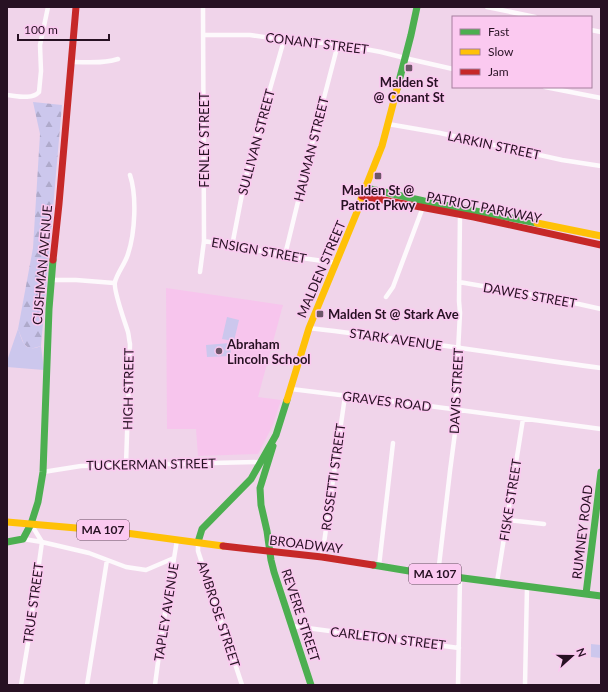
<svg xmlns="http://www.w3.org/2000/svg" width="608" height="692" font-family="Lato,sans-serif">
	<defs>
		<pattern id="forest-firs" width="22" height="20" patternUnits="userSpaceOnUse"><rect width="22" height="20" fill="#ccc7ed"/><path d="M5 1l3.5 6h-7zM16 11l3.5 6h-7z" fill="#afaacb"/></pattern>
	</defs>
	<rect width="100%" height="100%" fill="#f0d4ea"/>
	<path fill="#f7c5ed" d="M166,288L283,305L258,397L281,400L273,425L258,454L198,456L196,429H167Z"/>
	<path fill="#ccc7ed" d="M227,317L239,320L234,341L222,339Z
		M18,329C21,336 23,348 31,348C34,349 38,347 41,346L44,370L7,367V361Z
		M230,343L231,356L207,357L206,345Z
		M591,644L601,645V658L591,657Z"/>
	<path fill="url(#forest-firs)" d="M33,102L62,105L41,346L30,349L24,344L18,329L33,248L40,134Z"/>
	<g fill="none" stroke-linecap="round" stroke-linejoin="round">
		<path stroke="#fdf9fc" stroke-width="4.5" d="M487,7L535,17
			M591,30L601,32
			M203,35H250L284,40L338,44L381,52L409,59L453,69
			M72,62C87,62 103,64 118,59
			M545,87L601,98
			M7,95C17,96 32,100 39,92L41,71L40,45L48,7
			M388,124L440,133L562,160L601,166
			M204,241L302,258L337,263
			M232,246L244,184L262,117L284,40
			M285,255L312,144L338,44
			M200,272L204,241L203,7
			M51,280H76L114,283
			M459,282L534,295L543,296L601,309
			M386,297L393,287L423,207
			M309,328C407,339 504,355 601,368
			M291,389L414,404L601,429
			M126,465L130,344C129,340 129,336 128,332C125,322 113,290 115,282C117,273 125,264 128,254C135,233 137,196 130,175
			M43,472L81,466L126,465L260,462
			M507,520L544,524
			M23,539L42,542L89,553L126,567L146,570L174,558
			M198,542V551L242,685
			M322,557L345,396
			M379,566L393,443
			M438,574L450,471L456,425L457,371L460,313L459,301L460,214
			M497,582L523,419
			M292,626L459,648
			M21,685L31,625L32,613L42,542L31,524
			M87,685L107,560
			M155,685L162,632L177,540
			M458,685L460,577
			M525,685L527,587"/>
		<path stroke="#4caf50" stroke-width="7" d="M397,89L411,35L417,7
			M366,188L424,201L537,223
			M273,446L260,488L261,505L267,531L271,560L274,572L311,685
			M7,542L23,539L31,524L38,502L43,472L49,309L53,260
			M198,542L202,529L251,479L276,435L287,400
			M373,565L409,571L601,596
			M586,594L601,472"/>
		<path stroke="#ffc107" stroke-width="7" d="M537,223L601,236
			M287,400L309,328L357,212L362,196L382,146L397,89
			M7,522L111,531L223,546"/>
		<path stroke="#c62828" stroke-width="7" d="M362,196L474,217L601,245
			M53,260L59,204L76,7
			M223,546L322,557L373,565"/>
	</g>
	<g fill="#6d5569" stroke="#fbc9f0" stroke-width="1.5">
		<rect x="405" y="64" width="8" height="8" rx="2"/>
		<rect x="374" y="172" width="8" height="8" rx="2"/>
		<rect x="316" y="310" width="8" height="8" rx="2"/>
		<circle cx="219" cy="351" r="4"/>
	</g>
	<g text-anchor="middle" stroke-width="3" stroke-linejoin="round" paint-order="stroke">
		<g fill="#fbc9f0" stroke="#674860" stroke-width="1">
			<rect x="77" y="520" width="52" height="20" rx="3"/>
			<rect x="409" y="564" width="52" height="20" rx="3"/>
		</g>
		<g font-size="12" font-weight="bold" fill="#271123">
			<text x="103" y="534">MA 107</text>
			<text x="435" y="578">MA 107</text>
		</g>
		<g font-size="13" fill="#271123" stroke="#fbc9f0">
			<text transform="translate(317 43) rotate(7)" y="5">CONANT STREET</text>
			<text transform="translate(204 140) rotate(-90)" y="5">FENLEY STREET</text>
			<text transform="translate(256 142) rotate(-75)" y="5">SULLIVAN STREET</text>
			<text transform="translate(494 145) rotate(12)" y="5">LARKIN STREET</text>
			<text transform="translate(311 149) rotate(-76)" y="5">HAUMAN STREET</text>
			<text transform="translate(484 207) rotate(11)" y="5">PATRIOT PARKWAY</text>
			<text transform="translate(259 250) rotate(10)" y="5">ENSIGN STREET</text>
			<text transform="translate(42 265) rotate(-85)" y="5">CUSHMAN AVENUE</text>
			<text transform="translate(321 269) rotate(-67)" y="5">MALDEN STREET</text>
			<text transform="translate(530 295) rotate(10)" y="5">DAWES STREET</text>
			<text transform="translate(396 339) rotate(8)" y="5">STARK AVENUE</text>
			<text transform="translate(128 389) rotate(-89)" y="5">HIGH STREET</text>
			<text transform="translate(456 391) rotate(-87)" y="5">DAVIS STREET</text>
			<text transform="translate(387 401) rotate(7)" y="5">GRAVES ROAD</text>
			<text transform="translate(151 464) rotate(-1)" y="5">TUCKERMAN STREET</text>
			<text transform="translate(333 477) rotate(-82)" y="5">ROSSETTI STREET</text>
			<text transform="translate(510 500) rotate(-81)" y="5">FISKE STREET</text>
			<text transform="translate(582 532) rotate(-83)" y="5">RUMNEY ROAD</text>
			<text transform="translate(306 544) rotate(7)" y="5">BROADWAY</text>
			<text transform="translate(33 603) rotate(-82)" y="5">TRUE STREET</text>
			<text transform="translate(166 612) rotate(-81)" y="5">TAPLEY AVENUE</text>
			<text transform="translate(219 614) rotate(72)" y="5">AMBROSE STREET</text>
			<text transform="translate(301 615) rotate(72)" y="5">REVERE STREET</text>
			<text transform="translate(388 638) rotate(7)" y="5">CARLETON STREET</text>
		</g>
		<g font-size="13" font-weight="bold" fill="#271123" stroke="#fbc9f0">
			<text x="409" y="87">Malden St<tspan x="409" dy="15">@ Conant St</tspan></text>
			<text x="378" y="195">Malden St @<tspan x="378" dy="15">Patriot Pkwy</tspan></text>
			<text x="328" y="319" text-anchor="start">Malden St @ Stark Ave</text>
			<text x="227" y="349" text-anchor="start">Abraham<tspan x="227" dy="15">Lincoln School</tspan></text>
		</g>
	</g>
	<rect width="608" height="692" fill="none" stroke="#271123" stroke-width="16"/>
	<rect x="452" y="16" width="140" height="72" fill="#fbc9f0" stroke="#a67f9e"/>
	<rect x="460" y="29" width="20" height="6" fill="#4caf50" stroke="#a67f9e"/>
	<text x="488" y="36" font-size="12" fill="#271123">Fast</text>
	<rect x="460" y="49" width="20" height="6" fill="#ffc107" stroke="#a67f9e"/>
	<text x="488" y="56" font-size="12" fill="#271123">Slow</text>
	<rect x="460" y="69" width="20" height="6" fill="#c62828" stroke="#a67f9e"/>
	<text x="488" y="76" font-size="12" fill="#271123">Jam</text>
	<g transform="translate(572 656) rotate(69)" stroke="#fbc9f0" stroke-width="3" paint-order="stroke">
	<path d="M0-3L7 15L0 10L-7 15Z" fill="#271123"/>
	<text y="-6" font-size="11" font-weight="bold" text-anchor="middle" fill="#271123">N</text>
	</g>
	<path d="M18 34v6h91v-6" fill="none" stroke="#271123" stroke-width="2"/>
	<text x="24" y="34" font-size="12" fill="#271123" stroke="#fbc9f0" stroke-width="3" paint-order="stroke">100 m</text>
</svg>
